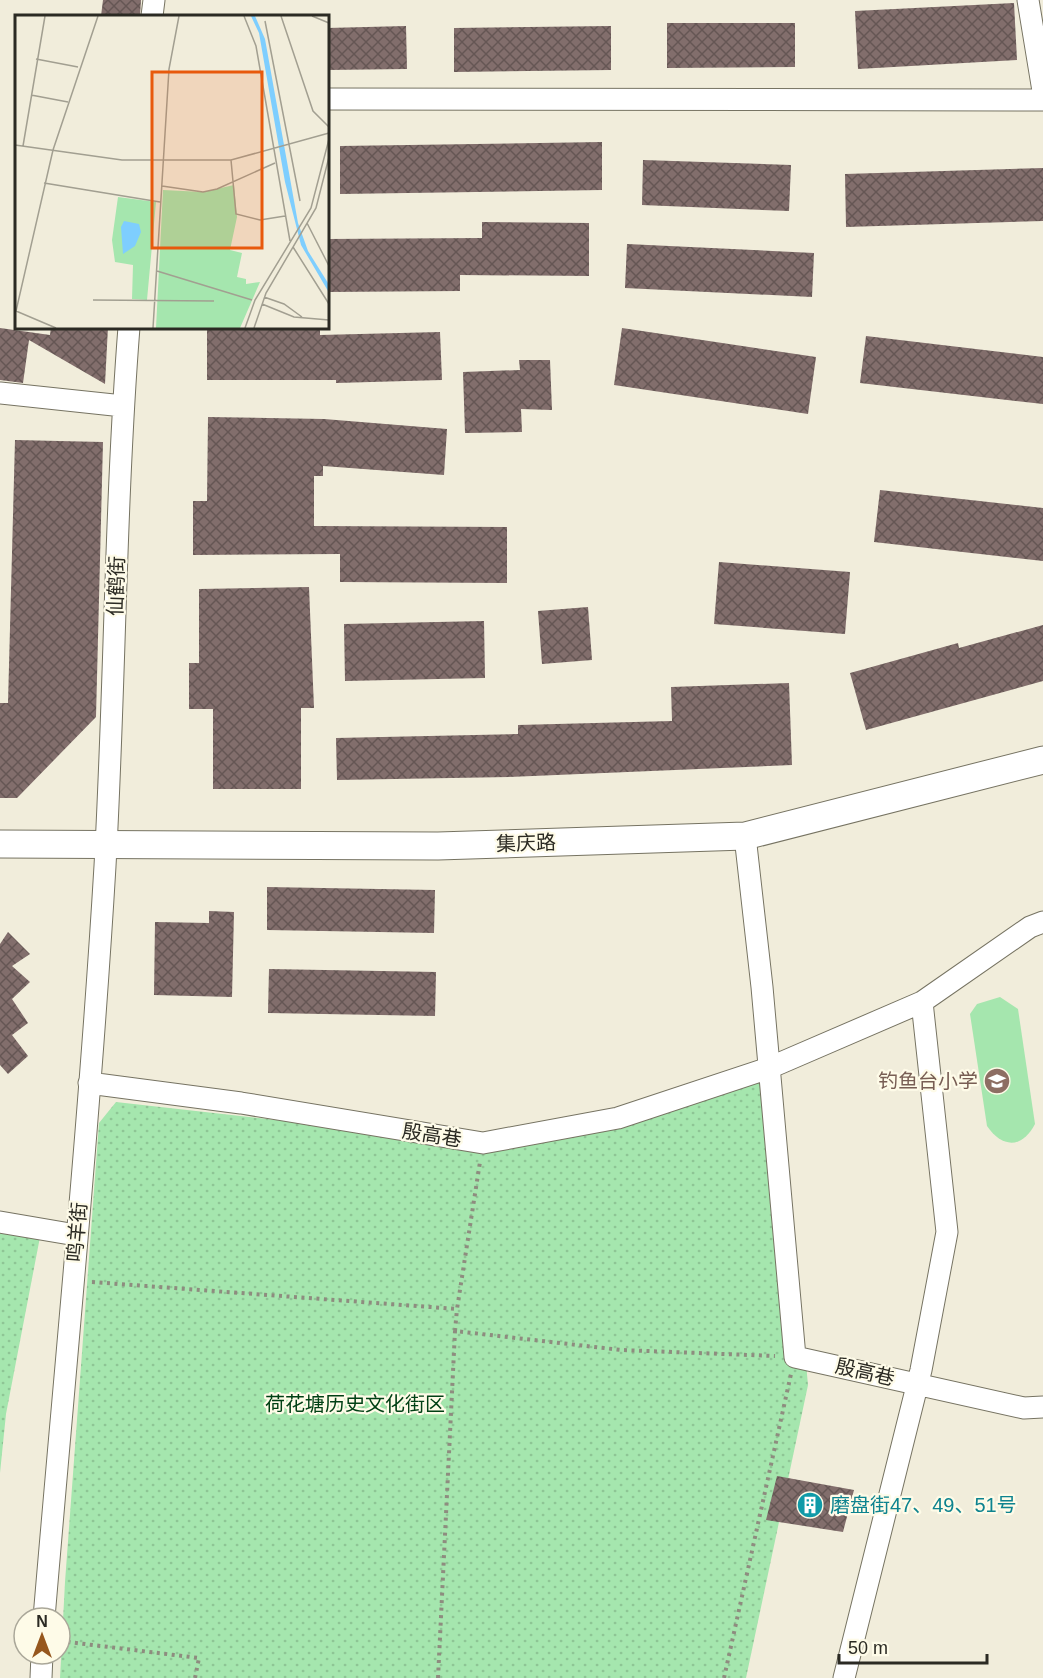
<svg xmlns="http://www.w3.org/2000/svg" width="1043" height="1678" font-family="Helvetica,'Noto Sans SC',sans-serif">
	<defs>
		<pattern id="park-dots" width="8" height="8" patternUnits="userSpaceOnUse" patternTransform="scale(1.5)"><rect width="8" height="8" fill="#a5e6ae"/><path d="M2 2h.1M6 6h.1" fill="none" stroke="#8ec595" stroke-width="1.8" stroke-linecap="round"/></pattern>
		<pattern id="building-cross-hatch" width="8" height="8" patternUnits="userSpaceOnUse" patternTransform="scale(1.5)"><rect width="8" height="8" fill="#826e6c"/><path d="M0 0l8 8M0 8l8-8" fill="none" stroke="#655654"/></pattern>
	</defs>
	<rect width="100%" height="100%" fill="#f1eddb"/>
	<path fill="#a5e6ae" d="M1000,997L1018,1009L1035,1124C1022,1149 1002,1148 987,1126L970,1014L977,1004Z"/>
	<path fill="url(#park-dots)" d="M780,1078L808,1385L746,1678H60L65,1582L99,1123L116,1102L483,1143Z
		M0,1229L40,1237L6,1414L0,1473Z"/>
	<path fill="url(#building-cross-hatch)" d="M103,0H141L140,16H101Z
		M1014,3L1017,60L858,69L855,11Z
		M667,23H795V67L667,68Z
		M406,26L407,69L327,70V28Z
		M611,26V70L454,72V28Z
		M602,142V190L340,194V146Z
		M643,160L791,165L789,211L642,205Z
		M1043,168V221L846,227L845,174Z
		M482,222L589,223V276L460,275V291L327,292V239L482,238Z
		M627,244L814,253L812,297L625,288Z
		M51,327H108L105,384L29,340L23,383L0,380V328L50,335Z
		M622,328L816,357L808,414L614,385Z
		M207,330H320V335L440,332L442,380L336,383V380H207Z
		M866,336L1043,357V404L860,383Z
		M519,360H550L552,410L521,409L522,432L465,433L463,372L520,370Z
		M208,417L324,419L447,429L444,475L323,466V476H314V526L507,527V583L340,582V554L193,555V501H207Z
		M15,440L103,442L96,717L17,798H0V703H8Z
		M880,490L1043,508V561L874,542Z
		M719,562L850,572L845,634L714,624Z
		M309,587L314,708H301V789H213V709H189V663H199V589Z
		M588,607L592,660L542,664L538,611Z
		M484,621L485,678L345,681L344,624Z
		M1043,625V681L866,730L850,673L958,643L959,648Z
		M789,683L792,765L509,777L337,780L336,738L518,734V725L672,721L671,687Z
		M267,887L435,890L434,933L267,930Z
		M209,911L234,912L232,997L154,995L155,922L209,923Z
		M8,932L30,954L12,966L30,982L12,999L28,1023L12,1035L28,1056L8,1074L0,1065V944Z
		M269,969L436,972L435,1016L268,1013Z
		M777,1476L854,1490L843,1532L766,1520Z"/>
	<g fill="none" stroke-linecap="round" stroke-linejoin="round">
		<defs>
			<path id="minor" d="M1028,0L1043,91
				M152,16L154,0
				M327,99L1043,100
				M0,393L123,406
				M745,836L762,987L795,1357L1024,1408L1043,1407
				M89,1083L241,1103L483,1143L618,1118L769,1068L922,1002L1030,927L1043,922
				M0,1222L76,1235
				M44,1618C65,1368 90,1117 105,866C115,687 115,506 129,327
				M41,1678L42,1654
				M844,1678L921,1370L947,1232L922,1002"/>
			<path id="major" d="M0,844L438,846L745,836L1043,760"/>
		</defs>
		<use href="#minor" stroke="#767362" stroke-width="23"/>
		<use href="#major" stroke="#767362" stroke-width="29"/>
		<path stroke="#8e8c7f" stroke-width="4" stroke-dasharray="3 4.5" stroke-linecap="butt" d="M92,1282L457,1309L480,1162
			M455,1331L457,1309
			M60,1641L199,1658L195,1678
			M438,1678L455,1331L621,1350L775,1356
			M724,1678L791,1374"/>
		<use href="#minor" stroke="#fff" stroke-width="21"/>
		<use href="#major" stroke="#fff" stroke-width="27"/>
	</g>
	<defs>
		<symbol id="school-disc" viewBox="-11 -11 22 22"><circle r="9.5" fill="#8d6e63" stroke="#fefbe8"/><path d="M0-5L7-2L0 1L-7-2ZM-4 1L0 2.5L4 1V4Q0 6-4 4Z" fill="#fff"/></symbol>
		<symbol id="building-disc" viewBox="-11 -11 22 22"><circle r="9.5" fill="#0f9aa8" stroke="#fefbe8"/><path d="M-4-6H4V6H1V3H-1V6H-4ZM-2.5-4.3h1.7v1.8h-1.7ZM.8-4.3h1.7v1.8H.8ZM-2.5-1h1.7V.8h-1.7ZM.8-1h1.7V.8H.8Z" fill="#fff"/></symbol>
	</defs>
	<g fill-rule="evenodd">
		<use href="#school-disc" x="982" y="1066" width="30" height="30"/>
		<use href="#building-disc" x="795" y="1490" width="30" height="30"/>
	</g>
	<g text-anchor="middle" stroke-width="4.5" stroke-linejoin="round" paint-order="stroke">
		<g font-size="20" fill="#2b2a23" stroke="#fefbe8">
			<text transform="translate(116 586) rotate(-88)" y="7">仙鹤街</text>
			<text transform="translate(526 843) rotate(-2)" y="7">集庆路</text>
			<text transform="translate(432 1135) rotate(9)" y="7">殷高巷</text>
			<text transform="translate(77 1232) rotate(-85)" y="7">鸣羊街</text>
			<text transform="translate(865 1372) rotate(13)" y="7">殷高巷</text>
		</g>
		<g font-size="20" fill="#785e54" stroke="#fefbe8" text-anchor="end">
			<text x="978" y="1088">钓鱼台小学</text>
		</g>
		<g font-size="20" fill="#004014" stroke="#fefbe8">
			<text x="355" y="1411">荷花塘历史文化街区</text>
		</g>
		<g font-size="20" fill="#0d838f" stroke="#fefbe8" text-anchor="start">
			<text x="830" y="1512">磨盘街47、49、51号</text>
		</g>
	</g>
	<g transform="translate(15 15)">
		<rect width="314" height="314" fill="#f1eddb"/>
		<path d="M219,170L222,202L215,235L227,238L222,262L231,264V269L245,267L225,313H141L148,175L188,177ZM103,182L141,187L132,285L117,284L118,250L100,247L97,225Z" fill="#a5e6ae"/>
		<path d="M236,1H240L250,24L283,208L293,236L313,268V276L286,230L270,167L244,18ZM109,206L124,209L126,217L120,231L108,239L106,212Z" fill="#7ecefe"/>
		<path fill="none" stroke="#a29f91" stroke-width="1.5" d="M229,1L241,31L275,226M266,1L298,96L314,112M297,1L314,8M250,6L285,186M21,44L63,52M16,80L53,87M0,130L107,145H216L314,118M8,131L30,1M216,145L221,199L245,205L270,201M29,168L145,187M147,171L188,177L202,174L260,148M292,208L314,251M278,232L314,289M142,256L237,285M249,282L269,289L287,302M78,285L199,286M247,289L279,302L314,305M41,313L1,296L38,135L83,1M138,313L154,54L164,1M230,313L240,285L296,193L314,124M239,313L251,278L301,193L314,142"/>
		<path fill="#e8590c" fill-opacity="0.15" stroke="#e8590c" stroke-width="3" d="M137,57H247V233H137Z"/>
		<rect width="314" height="314" fill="none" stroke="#2b2a23" stroke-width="3"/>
	</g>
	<g transform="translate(42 1636)"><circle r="28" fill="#fefbe8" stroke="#aaa799" stroke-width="1.5"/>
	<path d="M0-4.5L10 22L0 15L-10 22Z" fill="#96571e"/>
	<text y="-9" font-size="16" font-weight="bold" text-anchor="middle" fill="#2b2a23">N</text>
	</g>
	<path d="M839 1654v9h148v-9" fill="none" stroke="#2b2a23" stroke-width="3"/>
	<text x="848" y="1654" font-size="18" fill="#2b2a23" stroke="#fefbe8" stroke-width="4.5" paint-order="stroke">50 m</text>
</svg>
